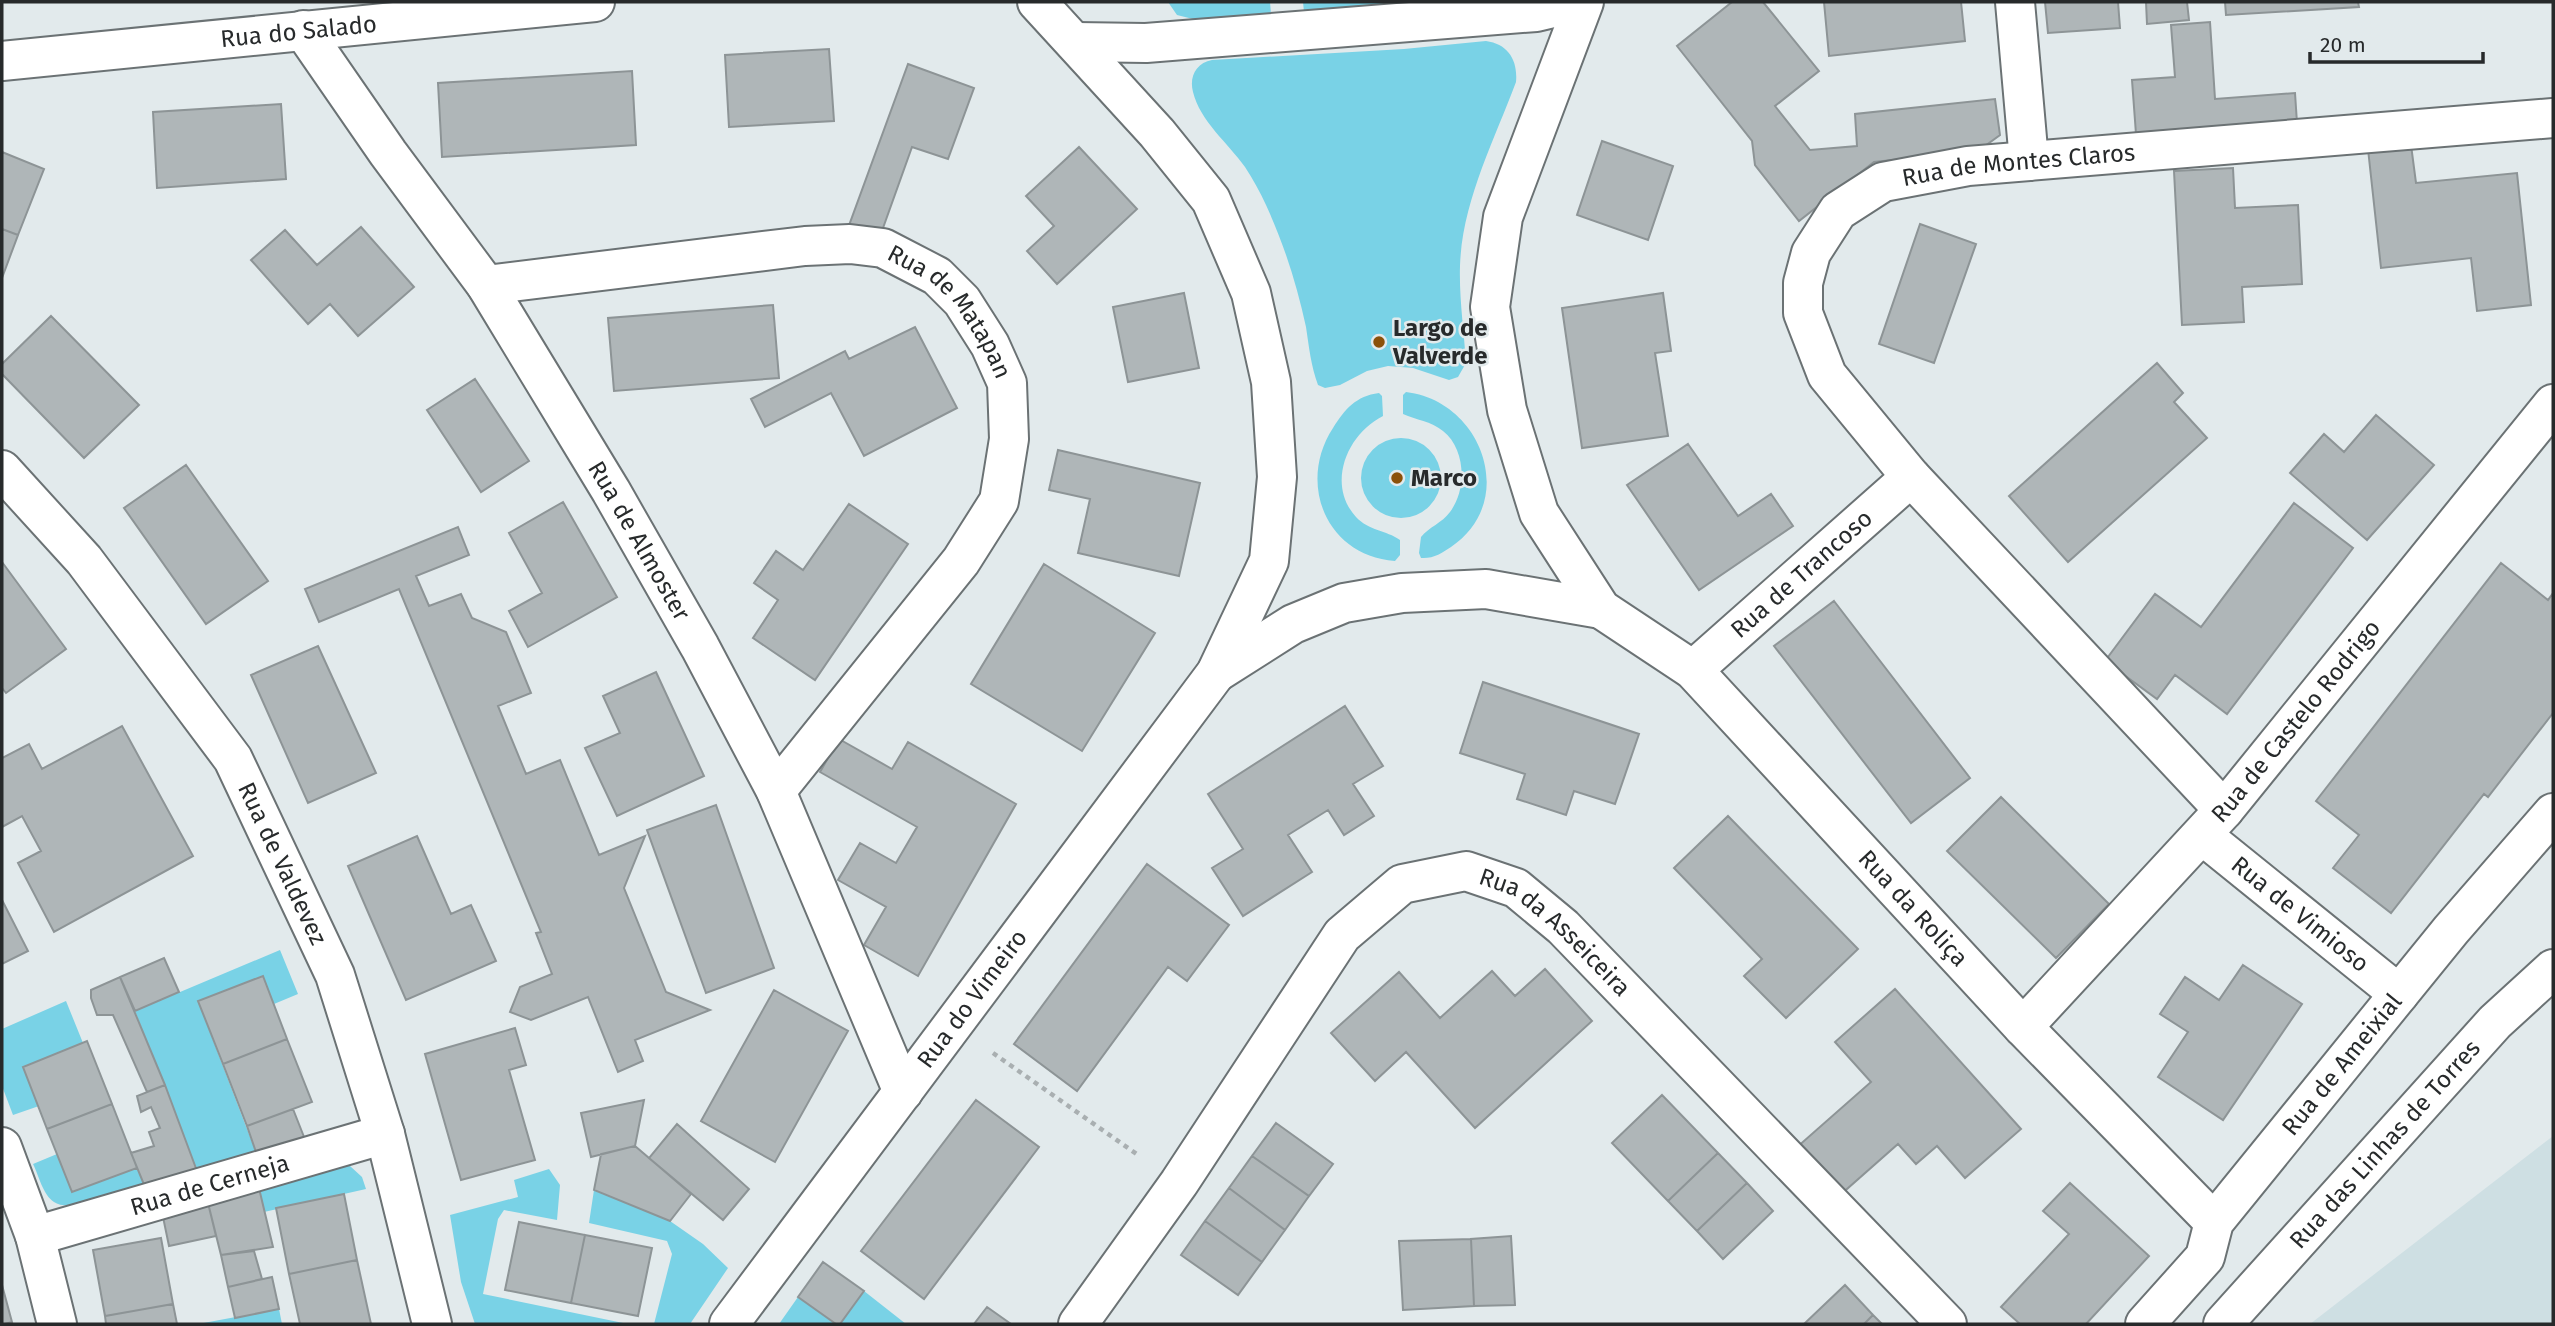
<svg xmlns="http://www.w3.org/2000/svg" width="2555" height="1326" font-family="'Fira Sans',sans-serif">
	<rect width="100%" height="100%" fill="#e2eaec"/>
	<path fill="#cedfe3" d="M2553,1136V1324H2310Z"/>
	<path fill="#79d2e6" d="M1168,2H1270L1271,14L1197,20L1177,15Z
		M1303,2H1430L1304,12Z
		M1486,41C1508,44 1518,60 1516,82C1494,141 1462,202 1460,266C1459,298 1464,331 1466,363L1458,377L1449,380L1413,368L1388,366L1367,371L1340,385L1325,388L1318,385C1311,366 1309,347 1306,327C1297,285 1284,244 1266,205C1260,192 1253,179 1245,167C1228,143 1200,121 1193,92C1189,77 1196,63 1212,60L1404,49Z
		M1406,392C1482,401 1519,501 1451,547C1442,553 1433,559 1421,558L1419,553L1421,537C1429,527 1442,523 1450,512C1467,490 1466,449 1443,431C1431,421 1416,420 1403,414V395Z
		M1379,393L1382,396L1383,416C1347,434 1326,484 1356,517C1369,531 1386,530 1400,540V555L1395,561C1326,556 1297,483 1333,428C1345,409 1356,396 1379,393Z
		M1361 478a40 40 0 1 1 80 0a40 40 0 1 1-80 0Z
		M280,950L298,994L274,1004L263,977L198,1001L257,1155L197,1171L135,1011Z
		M66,1001L83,1043L24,1067L39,1106L13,1115L2,1086V1029Z
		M57,1154L72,1192L137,1168L145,1187C126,1192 70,1214 54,1202C43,1195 39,1176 33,1164Z
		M331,1166H350L362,1177L366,1189L264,1212L258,1184Z
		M549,1169L560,1185L557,1220L504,1210L498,1219L483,1294L628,1324H475L461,1282L450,1215L518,1197L514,1180Z
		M594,1190L670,1221L703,1244L728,1268L690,1324H654L672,1254L667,1241L589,1223Z
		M864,1291L906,1324H840Z
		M798,1297L836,1324H779Z
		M279,1309L282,1324H198Z"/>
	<path fill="#afb6b8" stroke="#8d9496" stroke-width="2" d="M1732,2H1763L1819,71L1775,106L1810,150L1857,146L1855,114L1995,99L2000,135L1978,151L1874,162L1799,221L1755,165L1752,141L1677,46Z
		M1824,2H1961L1965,41L1829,56Z
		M2045,2H2118L2120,28L2048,33Z
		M2146,2H2187L2189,20L2147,24Z
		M2225,2H2358L2359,7L2226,15Z
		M2210,22L2215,99L2295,93L2297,123L2136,134L2132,80L2175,77L2171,25Z
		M829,49L834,121L729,127L725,55Z
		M908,64L974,88L948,159L912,147L878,242L847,231Z
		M632,71L636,145L442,157L438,83Z
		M281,104L286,179L157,188L153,112Z
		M1602,141L1673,166L1648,240L1577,215Z
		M2411,145L2416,183L2517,173L2531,305L2477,311L2471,258L2381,268L2368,149Z
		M1079,147L1137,209L1057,284L1027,251L1054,226L1026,196Z
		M2,152L44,169L18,235L2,229Z
		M2233,168L2235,208L2298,205L2302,284L2242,287L2244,322L2182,325L2174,171Z
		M1920,224L1976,244L1934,363L1879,344Z
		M361,227L414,287L358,336L330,304L308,324L251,260L285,230L317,265Z
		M2,229L18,235L2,278Z
		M1184,293L1199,368L1128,382L1113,307Z
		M1663,293L1671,351L1655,353L1668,436L1582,448L1562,308Z
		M773,305L779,378L614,391L608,318Z
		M51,316L139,405L84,458L2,374V364Z
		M915,327L957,408L864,456L831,393L765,427L751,399L845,351L849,359Z
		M2157,363L2183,393L2174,402L2207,438L2068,562L2009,496Z
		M475,379L529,461L481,492L427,410Z
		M2376,415L2434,465L2367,540L2290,473L2324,434L2344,452Z
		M1688,444L1738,516L1771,494L1793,526L1699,590L1627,485Z
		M1058,450L1200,483L1179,576L1078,553L1090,499L1049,490Z
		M186,465L268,581L206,624L124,508Z
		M563,502L617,597L528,647L509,611L542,593L509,533Z
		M2294,503L2353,548L2227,714L2175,675L2157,699L2105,661L2155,594L2201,627Z
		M849,504L908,544L815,680L753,638L778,600L754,583L776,551L803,570Z
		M458,527L469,555L416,576L429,606L461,594L472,618L506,632L531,693L498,706L526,774L560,760L599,855L645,836L624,888L666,992L710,1010L635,1040L643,1061L618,1072L588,997L531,1020L510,1012L520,987L552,974L536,933L541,932L399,589L319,622L305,589Z
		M2,562L66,649L6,693L2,688Z
		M2501,563L2548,600L2553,593V713L2488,797L2484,794L2391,913L2333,868L2359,835L2316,801Z
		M1044,564L1155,633L1082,751L971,684Z
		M1834,601L1970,778L1911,823L1774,646Z
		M318,646L376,773L308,803L251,675Z
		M656,672L704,776L617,816L585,748L620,733L603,696Z
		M1483,682L1639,734L1615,804L1574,791L1566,815L1517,799L1525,774L1460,753Z
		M1345,706L1383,766L1353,784L1374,816L1344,835L1328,810L1288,835L1312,872L1243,916L1212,868L1243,849L1208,794Z
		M122,726L193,856L54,932L18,863L41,851L22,816L2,827V758L29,744L42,769Z
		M839,739L892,769L908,742L1016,804L918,976L864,945L886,907L838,880L860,843L896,863L917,827L820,772Z
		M2001,797L2109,904L2056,958L1947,851Z
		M716,805L774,968L706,993L647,830Z
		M1728,816L1858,949L1786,1018L1744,976L1762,959L1674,868Z
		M417,836L451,914L471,905L496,961L406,1000L348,866Z
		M1147,864L1229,925L1187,981L1168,967L1077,1091L1014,1044Z
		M2,900L28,951L2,964Z
		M164,958L179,992L135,1011L120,977Z
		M2243,965L2302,1004L2223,1120L2158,1077L2188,1032L2160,1014L2185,977L2219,1000Z
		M1545,969L1592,1021L1475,1128L1406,1052L1375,1081L1331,1033L1399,972L1440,1018L1492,971L1515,996Z
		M263,976L287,1039L223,1064L198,1001Z
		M120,977L165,1085L147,1092L113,1015H97L91,998V990Z
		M1895,989L2021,1129L1965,1178L1937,1146L1916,1164L1898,1144L1839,1196L1796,1148L1871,1082L1835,1042Z
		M774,990L848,1031L775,1162L701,1121Z
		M515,1028L526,1065L509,1070L535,1160L461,1180L425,1054Z
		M287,1039L312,1102L247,1126L223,1064Z
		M87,1041L112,1104L47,1129L23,1067Z
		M165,1085L197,1171L145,1187L131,1153L154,1146L149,1132L160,1128L151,1107L141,1112L137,1096Z
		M1662,1095L1718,1153L1668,1201L1612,1143Z
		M644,1100L635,1146L591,1157L581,1113Z
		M976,1100L1039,1147L924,1299L861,1251Z
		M112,1104L137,1168L72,1192L47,1129Z
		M293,1109L306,1142L257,1155L247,1126Z
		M1276,1123L1333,1164L1309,1196L1252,1156Z
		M677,1124L749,1189L723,1220L649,1158Z
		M635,1146L691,1194L670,1221L594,1190L601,1154Z
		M1718,1153L1747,1183L1697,1231L1668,1201Z
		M1252,1156L1309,1196L1285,1230L1229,1188Z
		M1747,1183L1773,1211L1723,1259L1697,1231Z
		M2070,1183L2149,1256L2086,1324H2020L2001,1307L2069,1234L2043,1211Z
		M258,1184L273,1247L221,1255L208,1203Z
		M1229,1188L1285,1230L1262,1262L1205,1221Z
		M344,1194L357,1260L289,1274L276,1208Z
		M208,1203L216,1236L169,1246L163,1217Z
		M1205,1221L1262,1262L1238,1295L1181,1255Z
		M519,1222L585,1235L571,1303L505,1290Z
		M585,1235L652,1248L638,1316L571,1303Z
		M1511,1236L1515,1305L1474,1306L1471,1239Z
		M161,1238L173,1304L105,1316L93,1250Z
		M1471,1239L1474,1306L1403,1310L1399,1241Z
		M254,1251L262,1279L228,1287L221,1255Z
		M357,1260L371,1324H300L289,1274Z
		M823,1262L864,1291L840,1324H836L798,1297Z
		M272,1277L279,1309L235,1318L228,1287Z
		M2,1285L12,1322L5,1324H2Z
		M1845,1285L1873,1315L1864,1324H1804Z
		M173,1304L177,1324H106L105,1316Z
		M987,1307L1011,1324H974Z
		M1873,1315L1882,1324H1864Z"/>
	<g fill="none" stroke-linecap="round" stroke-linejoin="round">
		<defs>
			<g id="street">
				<path id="s1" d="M1584,2L1503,217L1490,307L1507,410L1539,513L1601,609L1693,670L2023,1027L2214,1222"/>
				<path d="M2015,2L2029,161"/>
				<path id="s2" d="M303,30L388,153L486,285L611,491L700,647L776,791L903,1092"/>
				<path d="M1076,42L1146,43L1536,12L1578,2"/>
				<path id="s3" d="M2,61L595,2"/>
				<path id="s4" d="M486,285L805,246L850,244L883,248L937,276L962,301L990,345L1007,383L1009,439L999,501L961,561L776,791"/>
				<path id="s5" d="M2,470L84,560L233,759L335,975L385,1134L432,1324"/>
				<path id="s6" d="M1693,670L1911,477"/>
				<path d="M1216,673L1293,624L1344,603L1402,593L1486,589L1601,609"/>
				<path id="s7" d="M2224,810L1911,477L1827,375L1803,313V283L1811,253L1838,211L1883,182L1968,166L2553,118"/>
				<path id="s8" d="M2202,835L2399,994"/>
				<path id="s9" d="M2023,1027L2224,810L2553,404"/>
				<path d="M2,1147L35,1236L57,1324"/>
				<path id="s10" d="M35,1236L385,1134"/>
				<path id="s11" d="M729,1324L1216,673L1269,561L1277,477L1271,382L1251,293L1211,200L1157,133L1037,2"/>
				<path id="s12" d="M1078,1324L1179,1183L1342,935L1402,884L1466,871L1516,888L1563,927L1947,1324"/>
				<path id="s13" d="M2145,1324L2205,1257L2214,1222L2451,930L2553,813"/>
			</g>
			<g id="primary">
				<path id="s14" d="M2223,1324L2495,1022L2553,969"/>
			</g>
		</defs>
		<use href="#street" stroke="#6b7274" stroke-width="42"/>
		<use href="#primary" stroke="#6b7274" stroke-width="42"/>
		<path stroke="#a9afb1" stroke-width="4.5" stroke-dasharray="5 5" stroke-linecap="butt" d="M993,1053L1138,1155"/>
		<use href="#street" stroke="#fff" stroke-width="38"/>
		<use href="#primary" stroke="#fff" stroke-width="38"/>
	</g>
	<g fill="#8b5109" stroke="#e2eaec" stroke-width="2.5">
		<circle cx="1379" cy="342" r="7"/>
		<circle cx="1397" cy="478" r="7"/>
	</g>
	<g text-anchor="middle" stroke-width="5" stroke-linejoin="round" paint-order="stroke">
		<g font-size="24" fill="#272a2b" stroke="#e2eaec">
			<text dy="8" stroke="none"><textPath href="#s3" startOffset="298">Rua do Salado</textPath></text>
			<text dy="8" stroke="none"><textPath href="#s7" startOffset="957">Rua de Montes Claros</textPath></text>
			<text dy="8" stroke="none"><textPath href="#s4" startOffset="495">Rua de Matapan</textPath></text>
			<text dy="8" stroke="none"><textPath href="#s2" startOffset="612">Rua de Almoster</textPath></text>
			<text dy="8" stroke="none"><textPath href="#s6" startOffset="145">Rua de Trancoso</textPath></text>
			<text dy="8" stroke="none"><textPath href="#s9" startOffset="410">Rua de Castelo Rodrigo</textPath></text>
			<text dy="8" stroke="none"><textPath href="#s5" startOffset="486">Rua de Valdevez</textPath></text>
			<text dy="8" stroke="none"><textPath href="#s1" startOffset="1082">Rua da Roliça</textPath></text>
			<text dy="8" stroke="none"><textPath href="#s8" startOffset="126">Rua de Vimioso</textPath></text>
			<text dy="8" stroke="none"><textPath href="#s12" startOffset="724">Rua da Asseiceira</textPath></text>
			<text dy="8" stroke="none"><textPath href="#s11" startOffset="406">Rua do Vimeiro</textPath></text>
			<text dy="8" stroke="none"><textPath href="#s13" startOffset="329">Rua de Ameixial</textPath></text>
			<text dy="8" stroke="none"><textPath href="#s14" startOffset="242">Rua das Linhas de Torres</textPath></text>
			<text dy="8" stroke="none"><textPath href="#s10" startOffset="182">Rua de Cerneja</textPath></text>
		</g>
		<g font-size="24" font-weight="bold" fill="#272a2b" stroke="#e2eaec" text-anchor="start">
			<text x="1393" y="336">Largo de<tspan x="1393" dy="28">Valverde</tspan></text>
			<text x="1411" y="486">Marco</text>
		</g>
	</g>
	<rect width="2555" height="1326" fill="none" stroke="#272a2b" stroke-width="7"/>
	<path d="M2310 52v10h173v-10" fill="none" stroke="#272a2b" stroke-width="3.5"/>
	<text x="2320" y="52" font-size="21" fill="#272a2b" stroke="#e2eaec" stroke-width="5" paint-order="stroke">20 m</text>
</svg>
